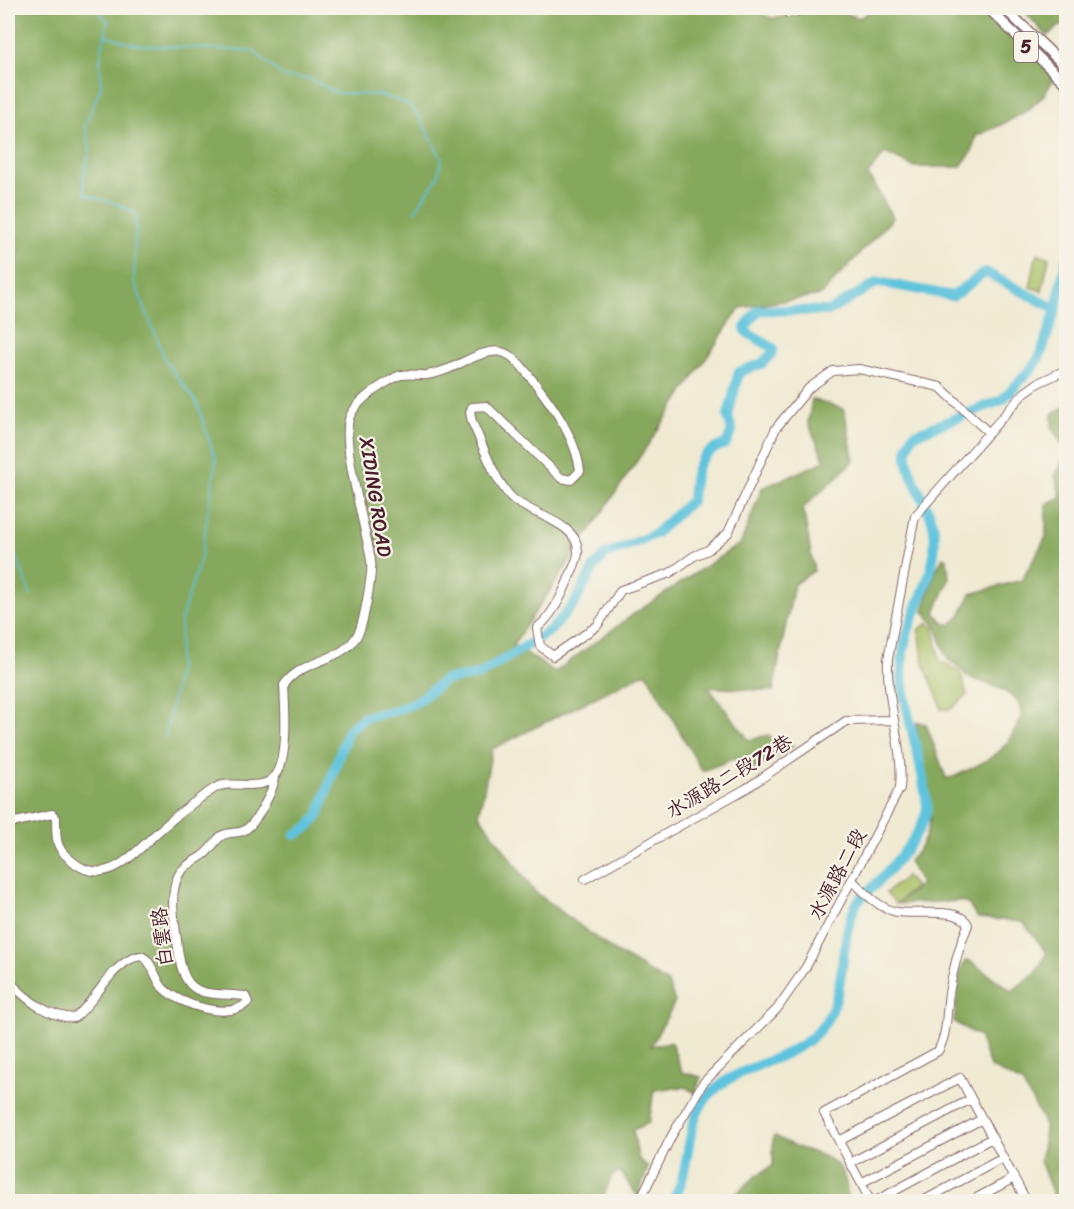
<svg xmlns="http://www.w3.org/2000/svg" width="1074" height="1209" font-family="Sriracha,'LXGW WenKai TC',sans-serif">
	<rect width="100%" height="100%" fill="#f7f3e8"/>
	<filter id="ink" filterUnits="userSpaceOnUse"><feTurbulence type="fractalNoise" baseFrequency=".0167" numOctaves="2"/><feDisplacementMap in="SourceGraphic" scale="12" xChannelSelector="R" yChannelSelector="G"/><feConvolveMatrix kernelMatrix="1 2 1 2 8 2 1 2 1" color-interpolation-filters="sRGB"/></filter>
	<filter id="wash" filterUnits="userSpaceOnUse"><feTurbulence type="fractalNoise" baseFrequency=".008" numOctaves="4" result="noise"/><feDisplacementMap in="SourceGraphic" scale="24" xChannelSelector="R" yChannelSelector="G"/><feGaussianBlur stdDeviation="1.35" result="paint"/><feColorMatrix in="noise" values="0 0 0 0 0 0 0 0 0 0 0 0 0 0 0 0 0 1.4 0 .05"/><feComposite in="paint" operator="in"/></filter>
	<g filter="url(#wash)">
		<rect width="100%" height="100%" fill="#f0ead3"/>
		<path fill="#a9c267" stroke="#7a7049" stroke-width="1.5" d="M1037,253L1049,258L1042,291L1030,287Z
			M928,623L934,629L940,661L960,671L967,695L951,709H941C938,691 927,677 923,659C921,649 922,639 918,630Z
			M906,876L915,887L896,904L886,893Z"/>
		<path fill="#86a85c" stroke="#686444" stroke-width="1.5" d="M8,8H746L772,18L833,8L859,18L877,8H988L1055,74C1044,109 1007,122 976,136L972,152L960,167H914L885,153L868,174L893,218L821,295L740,308L513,645L555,672L632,615L741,543L762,488L825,461L808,423L812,399L844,409L854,461L803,508L814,571L794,584L773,691L708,687L749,740L768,735L782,746H793L746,774L736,758L702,771L646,672L492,749L479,815L534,891L611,949L668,983L675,1002L651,1046L671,1042L682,1072L701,1077L695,1093L685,1087L654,1090L649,1123L633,1130L638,1158L648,1167L638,1197L620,1171L611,1177L602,1201H8Z
			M1021,8H1066V26H1059L1047,36Z
			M1066,405V451L1052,428V414Z
			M1066,455V1201L1056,1202L1040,1161L1045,1131L1042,1118L1022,1083L990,1067L979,1036L954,1022L960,971L965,961H970L1012,991L1036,972L1047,953L1023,922L978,918L969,905L961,901L896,904L921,884L909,861C952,817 917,772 917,722L926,724L946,778L954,777C991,758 1005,756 1022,715L1018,701L1002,689L967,677L961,668L948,660L935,625L923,610L936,570L943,557L947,559L949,580L935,612L944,624H951L960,616L971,594L1022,580L1046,537V504L1061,497L1055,476Z
			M776,1136C810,1161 849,1145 847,1201H728L758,1174L773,1166V1137Z"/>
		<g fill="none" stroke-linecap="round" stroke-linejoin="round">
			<path stroke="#5fc3dd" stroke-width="1.5" d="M95,8L108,21L100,60L101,87L85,125L90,149L83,178L85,194L120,205L136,214L134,281L166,362L197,403L216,461L201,557L181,619L178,672L165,736
				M8,11L15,29L17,47L8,52
				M105,35L136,45L253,51L284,77L310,79L337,93L380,95L408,104L418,115L442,159L438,177L414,212
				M8,535L31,595"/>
			<path stroke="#5fc3dd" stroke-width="10" d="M295,835L309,827L319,814L348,730L365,717L396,710L416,702L445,680L479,675L551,630L574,604L595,566L605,555L655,534L692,500C694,472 696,453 726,444L732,431L728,416L739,372L761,364L772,354L773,348L746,332L745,328L758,310L829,311L878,282L953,296L985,272L1056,309
				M672,1202C693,1168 683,1129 705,1100C730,1067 779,1064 810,1039C852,1005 835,948 856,905C860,897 869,891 875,885C892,867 925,832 927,807C927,799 924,788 923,780C917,740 898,696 903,655C908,609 943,573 933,524C929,505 905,473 907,452C907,447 911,440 913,435L1002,400L1033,367L1041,354L1056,309L1066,261"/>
		</g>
	</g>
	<g filter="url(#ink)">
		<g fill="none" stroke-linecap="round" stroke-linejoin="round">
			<defs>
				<path id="minor" d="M785,8L788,13L812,8
					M8,820L16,822L52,814L56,818C56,842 55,849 76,864C109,888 138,849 160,830C177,815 196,800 215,788C232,778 262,794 276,775C289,758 285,706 284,685C303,657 344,664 359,632C364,621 373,572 371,561C367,531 338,437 351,414C360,398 380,386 396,377C405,372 417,376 427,375C441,373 453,367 465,361C495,347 507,346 527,373C549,400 576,436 580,471L571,480L561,478L486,406L472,407L470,412L472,422C483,445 493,477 510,496C527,515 579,521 578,552C578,560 572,570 569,578C562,596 552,616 537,628L540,646L553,656L597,626L621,590L670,573L694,556L708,550L728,533L776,428L809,388L833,371L859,369L940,387L989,433
					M585,879L747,788L846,721L893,720
					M852,880C864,892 876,906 893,911C913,917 960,905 968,925C959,946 953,970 949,993C946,1013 948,1033 938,1051L824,1113L871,1202
					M8,980C27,1000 46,1016 74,1018C96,1002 109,966 136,957C150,951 155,980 163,988C180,1005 229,1021 248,1002L245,996C204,992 184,1000 178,949C176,925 168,899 178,876C183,866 193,862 202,856C210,851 214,842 221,836C229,831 235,834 243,831C255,826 274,790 275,777
					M839,1141L960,1078L1027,1202
					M850,1163L971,1099
					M861,1183L982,1119
					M639,1202L671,1137L703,1083L777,1009L806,967L900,788C904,747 886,702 888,659L915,516L1024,393L1038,383L1066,370
					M874,1202L992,1138
					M921,1202L1003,1158
					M969,1202L1014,1178"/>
				<path id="major" d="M988,8L1066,84
					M1004,8L1066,67"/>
			</defs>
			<use href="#minor" stroke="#846666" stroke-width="10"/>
			<use href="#major" stroke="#846666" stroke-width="12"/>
			<use href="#minor" stroke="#fff" stroke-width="8"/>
			<use href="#major" stroke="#fff" stroke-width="9"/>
		</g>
	</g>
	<g text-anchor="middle" stroke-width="4.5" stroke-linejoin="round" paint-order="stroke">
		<rect fill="#f7f3e8" stroke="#7e5f64" stroke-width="1.5" x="1014" y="32" width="24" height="30" rx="4.5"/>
		<g font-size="18" font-weight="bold" fill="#4a1f2b">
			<text x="1026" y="53">5</text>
		</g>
		<g font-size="20" fill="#4a1f2b" stroke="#f7f3e8">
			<text transform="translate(376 497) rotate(81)" y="7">XIDING ROAD</text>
			<text transform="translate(729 776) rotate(-31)" y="7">水源路二段72巷</text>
			<text transform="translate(837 874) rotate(-62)" y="7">水源路二段</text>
			<text transform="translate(162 937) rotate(-97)" y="7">白雲路</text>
		</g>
	</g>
	<rect width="1074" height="1209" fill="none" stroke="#f7f3e8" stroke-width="30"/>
</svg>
